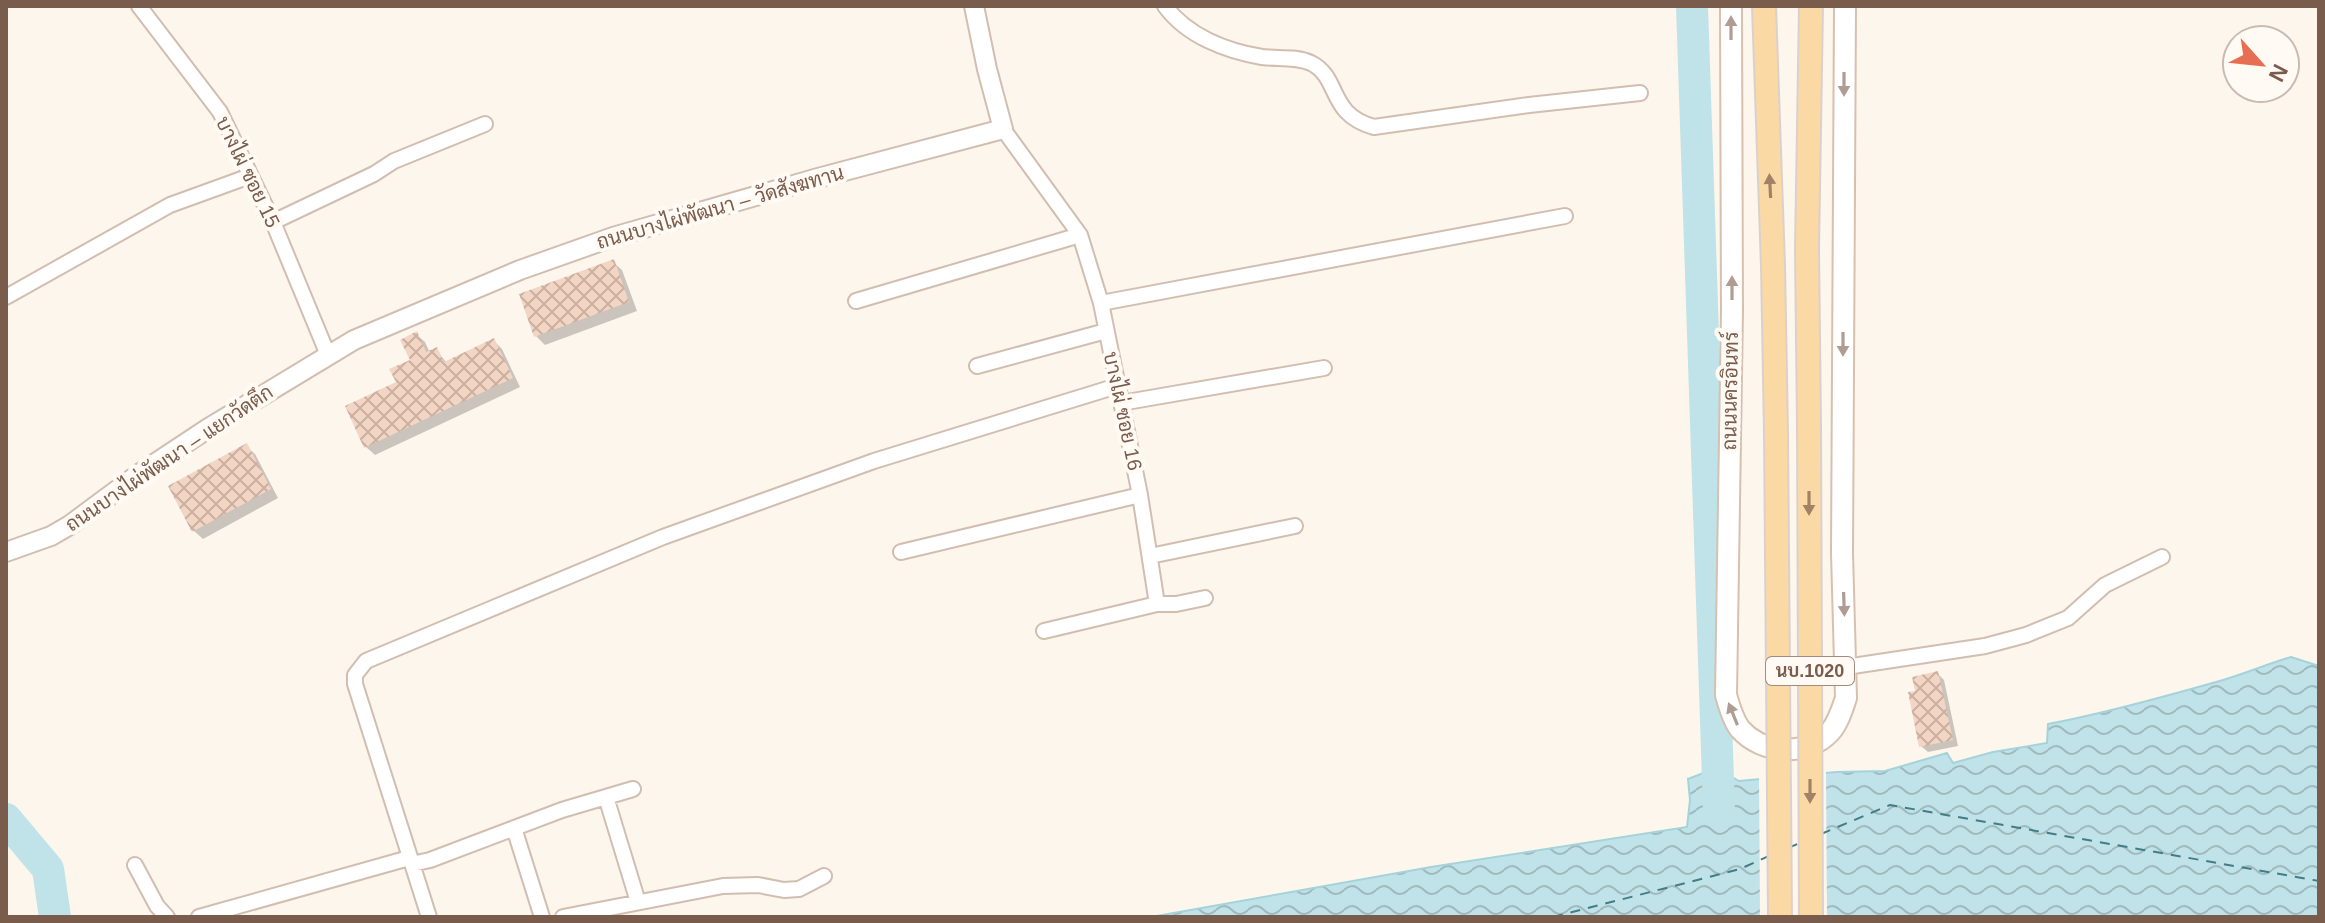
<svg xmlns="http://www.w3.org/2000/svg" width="2325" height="923" font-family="Helvetica,Sarabun,sans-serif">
	<defs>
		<pattern id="water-waves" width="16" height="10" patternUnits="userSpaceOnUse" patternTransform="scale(2)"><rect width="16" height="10" fill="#bfe3e8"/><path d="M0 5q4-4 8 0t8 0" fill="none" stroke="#a0bbbe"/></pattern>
		<pattern id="building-cross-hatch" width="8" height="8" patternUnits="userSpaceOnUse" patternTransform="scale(2)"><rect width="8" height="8" fill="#f3d5c3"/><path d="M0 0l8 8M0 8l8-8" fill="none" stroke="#cab0a1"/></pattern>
	</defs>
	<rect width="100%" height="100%" fill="#fdf6ec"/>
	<path fill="url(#water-waves)" stroke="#a5d3da" stroke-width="2" d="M2291,657L2319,666V917H1151L1431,867L1687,827L1690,800L1688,779L1716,768L1739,781L1836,772L1885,771L1947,753L1953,763L1993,752L2047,743L2048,724C2102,714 2156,699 2209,684C2237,677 2264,665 2291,657Z"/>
	<path fill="#fdf6ec" d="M1826,769L1827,917H1760L1759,775Z"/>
	<path fill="#0003" d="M613,262L622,270L637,311L545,345L536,336Z
		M416,334L425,342L430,353L436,350L447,363L494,341L502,349L520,387L375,455L366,447L412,361Z
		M246,446L255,454L278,498L203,539L194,531Z
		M1938,674L1944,680L1958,746L1928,752L1921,746L1917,692Z"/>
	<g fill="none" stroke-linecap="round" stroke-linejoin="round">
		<path stroke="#bfe3e8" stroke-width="32" d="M1692,6L1719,810
			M6,819L48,869L55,917"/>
		<path stroke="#437c86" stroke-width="2" stroke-dasharray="10 8" stroke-linecap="butt" d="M1821,834L1890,805L2319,881
			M1788,848L1800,843
			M1553,917L1740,869L1771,855"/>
	</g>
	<path fill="url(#building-cross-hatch)" d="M614,259L629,302L534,337L519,294Z
		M417,331L426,352L437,347L444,362L494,338L513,378L364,448L345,406L396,382L389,369L410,360L400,340Z
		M247,443L271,489L192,532L168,486Z
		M1938,671L1953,740L1919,747L1908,692L1915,691L1912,677Z"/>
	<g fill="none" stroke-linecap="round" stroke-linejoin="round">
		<defs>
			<path id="minor" d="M139,6L220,112L273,222L328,355
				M1165,6C1187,36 1226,51 1262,57C1278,59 1296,56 1311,63C1341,78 1327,114 1374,127L1529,105L1640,93
				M1003,129L1080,235L1101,303L1140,495L1157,604L1044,631
				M273,222L374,174L394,161L485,124
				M6,297L170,205L250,176
				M856,301L1080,235
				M1101,303L1565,216
				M977,366L1106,331
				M1121,403L1324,368
				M901,552L1140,495
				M1150,556L1295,526
				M1157,604H1176L1205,598
				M1846,667L1985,646L2026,635L2068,618L2105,585L2162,557
				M606,797L638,902
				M514,828L542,917
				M412,864L430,860L562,810L633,789
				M135,865L157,906L167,917
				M199,917L409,858
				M429,917L355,684V675L366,661L663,537L874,461L1117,386
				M563,917L723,886L758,885L784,890L799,889L824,876"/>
			<path id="tertiary" d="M6,552L51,536L70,525L136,476L207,429L354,340L520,270L613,237L818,178L1003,129L987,69L974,6"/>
			<path id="secondary" d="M1731,6L1732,310L1726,695C1729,706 1733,720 1740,729C1762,754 1807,757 1830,732C1838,723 1842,710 1846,698L1842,553L1845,6"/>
			<path id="primary" d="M1764,6L1773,266L1776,432
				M1809,425L1807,249L1811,6"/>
		</defs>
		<use href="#minor" stroke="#d1beb0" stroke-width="18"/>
		<use href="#tertiary" stroke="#d1beb0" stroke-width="22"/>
		<use href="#secondary" stroke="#d6c0b0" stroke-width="24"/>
		<use href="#primary" stroke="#dad1cd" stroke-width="26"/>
		<use href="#minor" stroke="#fff" stroke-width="14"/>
		<use href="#tertiary" stroke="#fff" stroke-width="18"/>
		<use href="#secondary" stroke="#fff" stroke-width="20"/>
		<use href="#primary" stroke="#fbd9a5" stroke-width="22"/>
		<defs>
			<path id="primary-bridge" d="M1809,425L1811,917
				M1776,432L1780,917"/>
		</defs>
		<use href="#primary-bridge" stroke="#dad1cd" stroke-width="26" stroke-linecap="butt"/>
		<use href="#primary-bridge" stroke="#fbd9a5" stroke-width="22"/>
	</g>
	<defs><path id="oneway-solid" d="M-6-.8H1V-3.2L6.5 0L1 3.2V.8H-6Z" transform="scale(2)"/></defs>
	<g fill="#af9d94">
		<use href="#oneway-solid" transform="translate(1731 28) rotate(-90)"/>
		<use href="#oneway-solid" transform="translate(1844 84) rotate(90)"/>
		<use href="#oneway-solid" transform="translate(1732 288) rotate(-90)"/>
		<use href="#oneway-solid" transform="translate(1843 344) rotate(90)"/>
		<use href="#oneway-solid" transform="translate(1844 604) rotate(88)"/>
		<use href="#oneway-solid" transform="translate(1733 714) rotate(-112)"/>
	</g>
	<g fill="#a18267">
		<use href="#oneway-solid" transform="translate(1770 186) rotate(-93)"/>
		<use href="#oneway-solid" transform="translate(1809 503) rotate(90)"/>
		<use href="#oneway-solid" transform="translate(1810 791) rotate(90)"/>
	</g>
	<g text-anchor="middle" stroke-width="8" stroke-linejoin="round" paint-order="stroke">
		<rect fill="#fffaf3" stroke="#a28b7f" stroke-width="2" x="1766" y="657" width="88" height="28" rx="6"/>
		<g font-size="18" font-weight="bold" fill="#7a5c4d">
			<text x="1810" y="677">นบ.1020</text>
		</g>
		<g font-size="20" fill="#7a5c4d" stroke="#fffaf3">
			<text transform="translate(248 172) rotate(64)" y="7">บางไผ่ ซอย 15</text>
			<text transform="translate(720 207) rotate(-16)" y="7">ถนนบางไผ่พัฒนา – วัดสังฆทาน</text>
			<text transform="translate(1730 391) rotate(-89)" y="7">ถนนนครอินทร์</text>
			<text transform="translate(1123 411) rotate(78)" y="7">บางไผ่ ซอย 16</text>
			<text transform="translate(169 458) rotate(-34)" y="7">ถนนบางไผ่พัฒนา – แยกวัดตึก</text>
		</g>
	</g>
	<rect width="2325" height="923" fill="none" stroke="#7a5c4d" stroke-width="16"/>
	<g transform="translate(2261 64) rotate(117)"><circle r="38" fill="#fffaf3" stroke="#cabbb1" stroke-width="2"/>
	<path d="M0-6L14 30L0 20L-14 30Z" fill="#e76f51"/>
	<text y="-12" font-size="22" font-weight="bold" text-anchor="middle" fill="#7a5c4d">N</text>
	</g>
</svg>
